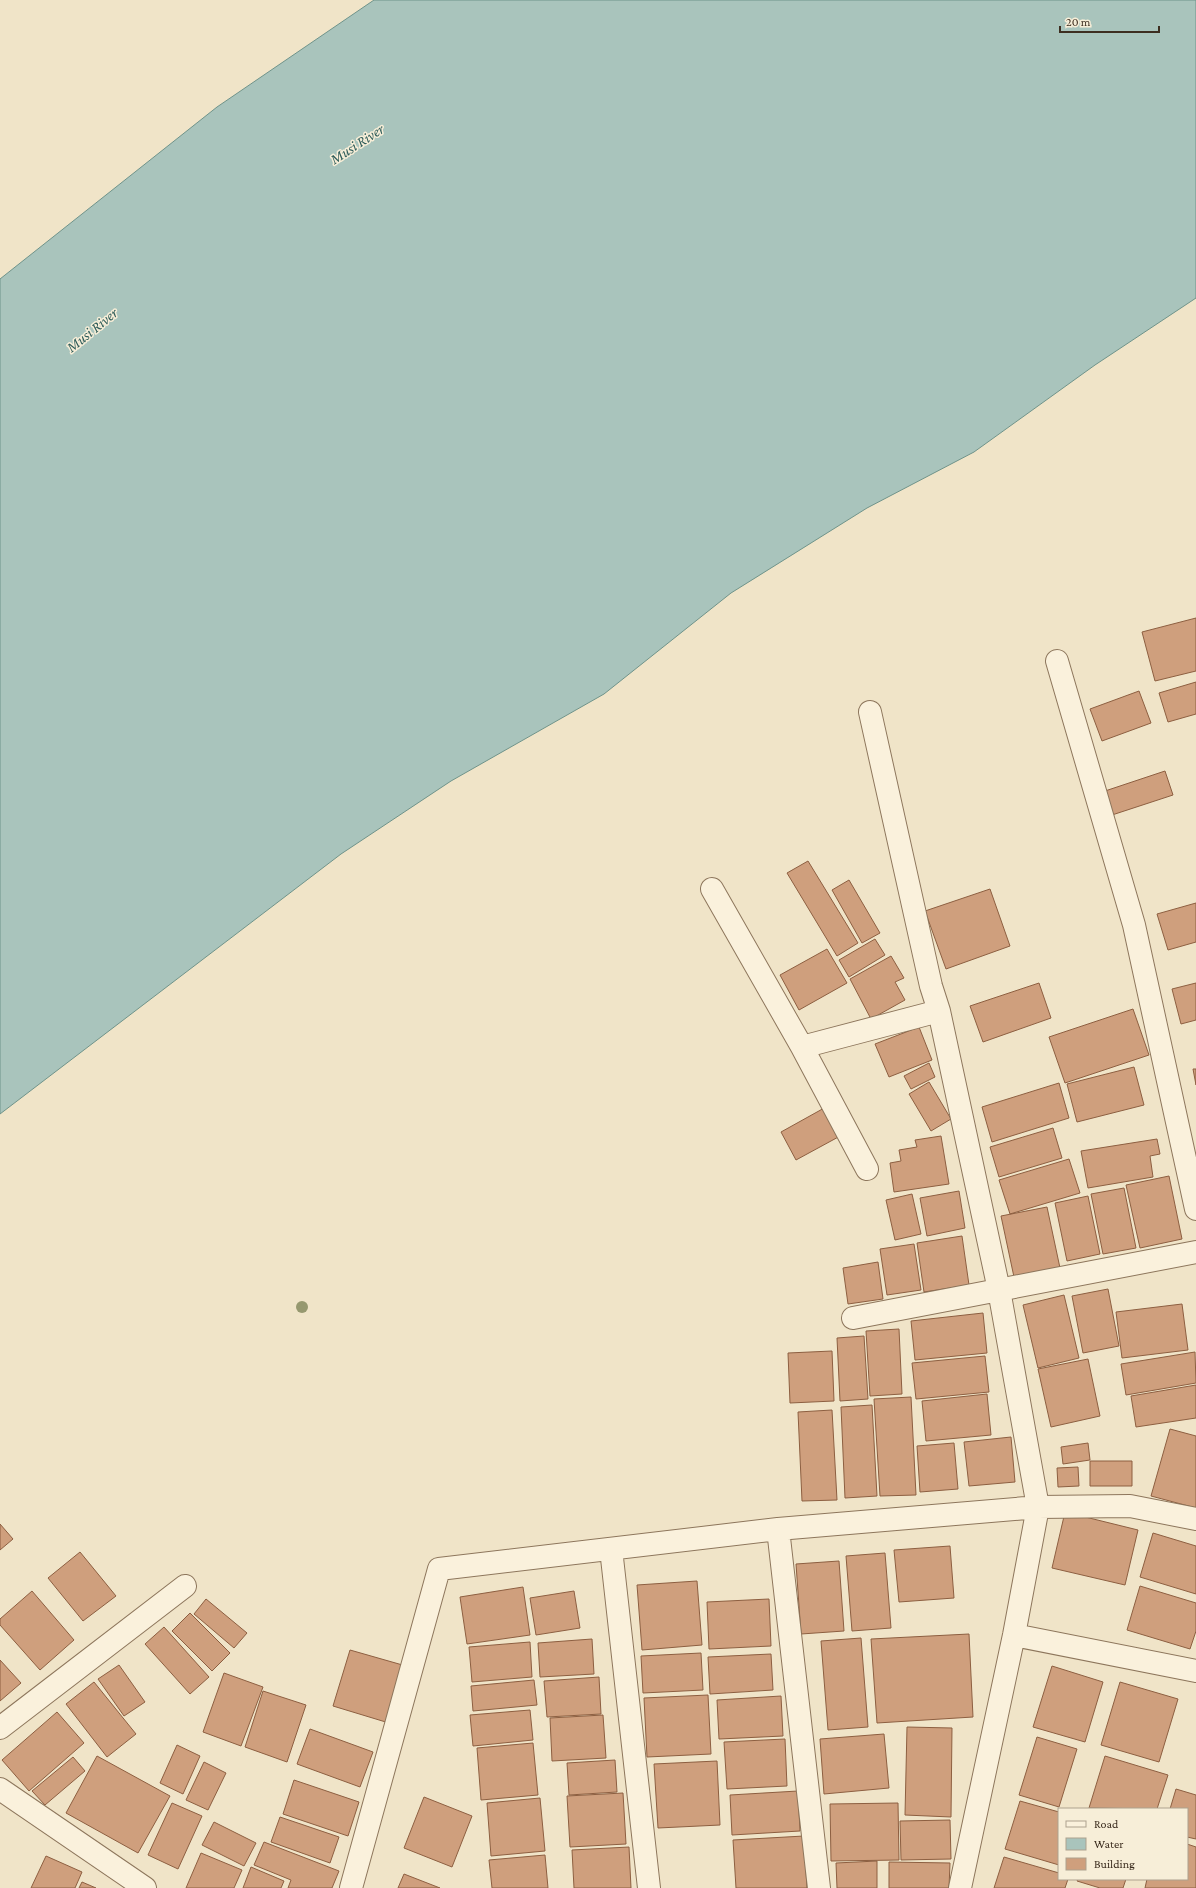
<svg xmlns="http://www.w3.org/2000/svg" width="1196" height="1888" font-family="'Crimson Pro',serif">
	<rect width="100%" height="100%" fill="#f0e4c8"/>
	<path fill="#a9c4bc" stroke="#6f938a" d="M374,0H1196V298L1095,365L974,452L867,508L731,593L604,694L451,781L341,854L0,1114V279L217,107Z"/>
	<path fill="#cf9f7d" stroke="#8d5f41" d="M1196,618V671L1155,681L1142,632Z
		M1196,682V714L1168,722L1159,693Z
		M1139,691L1151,723L1102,741L1090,709Z
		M1165,771L1173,795L1112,815L1105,791Z
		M808,861L858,943L837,956L787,873Z
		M849,880L880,933L862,943L832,890Z
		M990,889L1010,946L946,969L925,911Z
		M1196,903V942L1168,950L1157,914Z
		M875,939L885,955L849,977L839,960Z
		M827,949L847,983L799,1010L780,975Z
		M891,956L904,978L895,982L905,1000L871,1019L850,979Z
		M1039,983L1051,1018L983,1042L970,1006Z
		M1196,983V1020L1181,1024L1172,989Z
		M1133,1009L1149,1055L1065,1083L1049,1037Z
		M919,1027L932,1060L889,1077L875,1044Z
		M929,1063L935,1077L911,1089L904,1076Z
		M1134,1067L1144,1105L1077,1122L1067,1084Z
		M1193,1069H1196V1085Z
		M929,1082L951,1119L931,1131L909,1094Z
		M1059,1083L1069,1118L992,1142L982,1107Z
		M826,1107L842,1135L796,1160L781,1132Z
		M1053,1128L1062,1158L999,1177L990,1147Z
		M941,1136L949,1184L894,1192L890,1163L901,1161L899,1150L917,1147L915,1140Z
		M1157,1139L1160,1154L1150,1156L1153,1177L1088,1188L1081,1151Z
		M1069,1159L1080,1193L1010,1214L999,1180Z
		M1169,1176L1182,1239L1140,1248L1126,1185Z
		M1124,1188L1136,1248L1103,1254L1091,1194Z
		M959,1191L965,1228L927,1236L920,1198Z
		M912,1194L921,1234L895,1240L886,1200Z
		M1088,1196L1100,1254L1067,1261L1055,1203Z
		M1047,1207L1060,1268L1014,1277L1001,1216Z
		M962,1236L969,1285L924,1292L917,1243Z
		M914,1244L921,1290L887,1295L880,1249Z
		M878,1262L883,1299L848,1304L843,1268Z
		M1108,1289L1119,1346L1083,1353L1072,1296Z
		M1064,1295L1079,1358L1038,1368L1023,1305Z
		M1182,1304L1188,1350L1122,1358L1116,1312Z
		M983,1313L987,1353L915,1360L911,1321Z
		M899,1329L902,1394L870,1396L866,1331Z
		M864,1336L868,1399L840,1401L837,1338Z
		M832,1351L834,1401L790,1403L788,1353Z
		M1195,1352L1196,1383L1126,1395L1121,1364Z
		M985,1356L989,1392L916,1399L912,1363Z
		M1088,1359L1100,1416L1051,1427L1038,1369Z
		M1196,1385V1418L1136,1427L1131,1396Z
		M987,1394L991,1435L926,1441L922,1401Z
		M911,1397L916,1495L880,1496L874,1399Z
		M872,1405L877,1496L845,1498L841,1407Z
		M832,1410L837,1500L802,1501L798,1412Z
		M1170,1429L1196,1436V1508L1151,1496Z
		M1011,1437L1015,1482L969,1486L964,1442Z
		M954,1443L958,1489L920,1492L917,1446Z
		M1088,1443L1090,1460L1063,1464L1061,1447Z
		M1090,1461H1132V1486H1090Z
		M1078,1467L1079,1486L1058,1487L1057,1468Z
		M1065,1512L1138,1530L1125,1585L1052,1568Z
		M0,1524L13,1539L0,1550Z
		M1153,1533L1196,1546V1594L1140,1577Z
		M950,1546L954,1598L899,1602L894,1550Z
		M80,1552L116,1596L83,1621L48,1578Z
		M885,1553L891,1628L852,1631L846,1556Z
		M839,1561L844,1631L801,1634L796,1564Z
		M697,1581L702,1645L642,1650L637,1585Z
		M1140,1586L1196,1603V1631L1190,1649L1127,1630Z
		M523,1587L530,1635L467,1644L460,1597Z
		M32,1591L74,1640L40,1670L0,1625V1619Z
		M574,1591L580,1628L536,1635L530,1598Z
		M206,1599L247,1633L234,1648L194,1614Z
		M769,1599L771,1646L709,1649L707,1602Z
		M190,1613L230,1653L212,1671L172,1631Z
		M164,1627L209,1677L190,1694L145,1644Z
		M969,1634L973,1717L877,1723L871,1639Z
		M861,1638L868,1727L828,1730L821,1641Z
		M592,1639L594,1674L540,1677L538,1643Z
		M530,1642L532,1677L472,1682L469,1647Z
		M350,1650L406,1666L389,1723L333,1706Z
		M701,1653L703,1690L643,1693L641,1656Z
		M771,1654L773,1690L710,1694L708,1657Z
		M0,1660L21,1683L0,1701Z
		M119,1665L145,1702L124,1716L98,1679Z
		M1052,1666L1103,1682L1085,1742L1033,1727Z
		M224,1673L263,1687L241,1746L203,1732Z
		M599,1677L601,1714L547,1717L544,1681Z
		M534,1680L537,1705L473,1711L471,1686Z
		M94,1682L136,1734L107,1757L66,1704Z
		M1120,1682L1178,1699L1159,1762L1101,1745Z
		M263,1691L306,1705L287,1762L245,1747Z
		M708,1695L711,1754L647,1757L644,1698Z
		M781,1696L783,1736L719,1739L717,1700Z
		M530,1710L533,1740L473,1746L470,1715Z
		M57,1712L84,1743L29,1791L2,1760Z
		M603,1715L606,1758L552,1761L550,1718Z
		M907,1727L952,1728L951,1817L905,1815Z
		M310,1729L373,1752L360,1787L297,1764Z
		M884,1734L889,1788L824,1794L820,1739Z
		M1037,1737L1077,1749L1059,1807L1019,1795Z
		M785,1739L787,1786L727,1789L724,1742Z
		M533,1743L538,1795L481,1800L477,1748Z
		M177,1745L200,1756L183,1794L160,1783Z
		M97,1756L170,1796L138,1853L66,1813Z
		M1105,1756L1168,1775L1157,1809L1089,1808Z
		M73,1757L85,1771L45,1805L32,1791Z
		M615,1760L617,1792L569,1795L567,1763Z
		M717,1761L720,1825L658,1828L654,1764Z
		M204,1762L226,1773L208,1810L186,1800Z
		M294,1780L359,1802L348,1836L283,1814Z
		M1176,1789L1196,1795V1839L1187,1837V1809H1170Z
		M798,1791L800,1831L732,1835L730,1795Z
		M623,1793L626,1844L570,1847L567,1796Z
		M424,1797L472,1816L452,1867L404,1848Z
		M540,1798L545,1851L491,1856L487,1803Z
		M1020,1801L1059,1812V1865L1005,1849Z
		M172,1803L202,1816L178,1869L148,1855Z
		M898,1803L899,1860L831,1861L830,1804Z
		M280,1817L339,1837L330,1863L271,1842Z
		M950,1820L951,1859L901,1860L900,1821Z
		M214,1822L256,1843L244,1866L202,1845Z
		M804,1836L807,1888H736L733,1840Z
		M264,1842L339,1871L332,1888H288L291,1880L254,1865Z
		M1187,1844L1196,1847V1888H1145L1147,1879H1187Z
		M629,1847L631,1888H574L572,1850Z
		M201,1853L242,1870L234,1888H186Z
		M545,1855L548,1888H492L489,1860Z
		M46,1856L82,1872L75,1888H31Z
		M1004,1857L1059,1873V1879H1068L1065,1888H994Z
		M877,1861V1888H837L836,1863Z
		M889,1862L950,1863L949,1888H889Z
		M251,1867L284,1881L281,1888H243Z
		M404,1874L440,1888H398Z
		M1078,1879H1126L1123,1888H1100L1077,1881Z
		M82,1882L96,1888H79Z"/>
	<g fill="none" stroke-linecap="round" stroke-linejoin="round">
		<defs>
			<path id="street" d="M1057,661L1134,925L1196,1209
				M870,712L931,986L939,1011L999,1290L1038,1507L1014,1635L960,1888
				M712,889L802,1047L939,1011
				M802,1047L867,1169
				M853,1318L1196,1252
				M778,1529L819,1888
				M611,1549L649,1888
				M1014,1635L1196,1671
				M0,1728L185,1586
				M0,1789L145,1888
				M351,1888L439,1569L778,1529L1038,1507L1130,1506L1196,1519"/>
		</defs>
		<use href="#street" stroke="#8d765c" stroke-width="24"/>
		<use href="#street" stroke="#faf1dc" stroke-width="22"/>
	</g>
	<circle fill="#96986f" cx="302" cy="1307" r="6"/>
	<g text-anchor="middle" stroke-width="3" stroke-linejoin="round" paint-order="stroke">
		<g font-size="15" font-style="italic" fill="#2f5d5a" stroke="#f7eed8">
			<text transform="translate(357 144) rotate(-33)" y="5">Musi River</text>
			<text transform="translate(92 330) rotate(-39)" y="5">Musi River</text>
		</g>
	</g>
	<rect x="1058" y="1808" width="130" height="72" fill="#f7eed8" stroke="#ada18e"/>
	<rect x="1066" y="1821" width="20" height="6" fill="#faf1dc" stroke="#ada18e"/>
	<text x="1094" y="1828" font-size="12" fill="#3d2e20">Road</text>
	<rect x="1066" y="1838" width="20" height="12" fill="#a9c4bc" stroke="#ada18e"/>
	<text x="1094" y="1848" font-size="12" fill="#3d2e20">Water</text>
	<rect x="1066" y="1858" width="20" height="12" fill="#cf9f7d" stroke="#ada18e"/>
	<text x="1094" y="1868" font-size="12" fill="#3d2e20">Building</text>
	<path d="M1060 26v6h99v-6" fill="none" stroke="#3d2e20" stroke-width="2"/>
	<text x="1066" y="26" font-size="12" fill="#3d2e20" stroke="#f7eed8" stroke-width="3" paint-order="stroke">20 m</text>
</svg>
